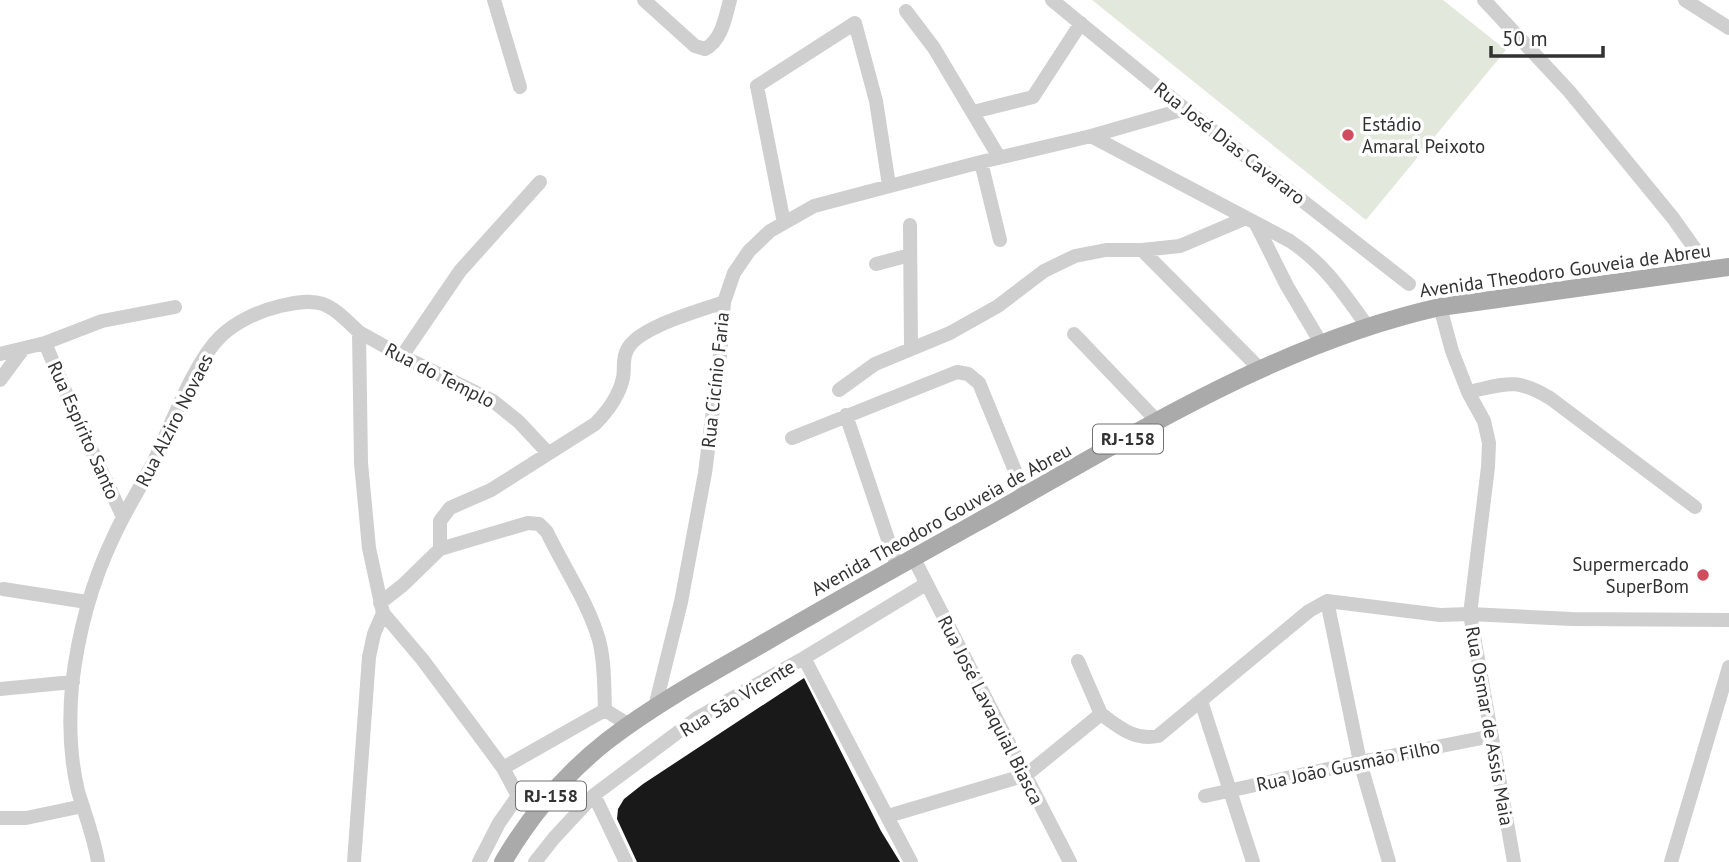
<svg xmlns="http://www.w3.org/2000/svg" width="1729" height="862" font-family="'PT Sans',sans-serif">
	<rect width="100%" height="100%" fill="#fff"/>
	<path fill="#e3e8dd" d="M1092,0H1443L1506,50L1366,220Z"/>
	<path fill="#191919" d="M804,678L881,831L900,862H637L617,819L618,809L624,799L643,784Z"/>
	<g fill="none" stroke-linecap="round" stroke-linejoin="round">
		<path stroke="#cfcfcf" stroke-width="14" d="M494,0L520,87
			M644,0L695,46L705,49C722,40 725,18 730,0
			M1052,0L1185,109L1409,284
			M1484,0L1569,91L1673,218L1710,270
			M1685,0L1729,28
			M906,11L934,48L999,157
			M973,112L1033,97L1081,23
			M1091,136L1290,241C1325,264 1344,294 1368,327
			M981,162L1000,240
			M784,223L757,86L855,23L876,101L889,185
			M1256,224L1287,286L1321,343
			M910,225L911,348
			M1142,250L1259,368
			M876,264L910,255
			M1440,307L1452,351L1468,392L1484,421L1489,443L1488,467L1470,614L1514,862
			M359,332L402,356L493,401L519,422L548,453
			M1074,334L1158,422
			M45,343L77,419L123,517
			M0,354L45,343L102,321L175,307
			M402,356L460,271L540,182
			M0,380L23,349
			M839,390L875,364L950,333L998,306L1044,271L1075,256L1106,250H1142L1180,246L1246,218
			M1468,392C1507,384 1515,377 1550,398L1695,507
			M846,415L897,566
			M792,438L957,372L968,374L979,383L1025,495
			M440,549V521L450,508L491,490L595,424C608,411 619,396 623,378C625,368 622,359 627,350C637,327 700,311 724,302
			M913,557L1070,862
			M3,589L87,602
			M1327,601L1360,762L1389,862
			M380,603L403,585L440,549L528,523L539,524L547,532C564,568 588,602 599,640C605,663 604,687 605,710
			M804,658L911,862
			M1078,661L1101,714
			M0,689L73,682
			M1201,701L1253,862
			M655,707L681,602L705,473L720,355L724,302L734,273L749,251L770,231L814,206L981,162L1091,136L1185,109
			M1101,714C1119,727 1134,741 1158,736L1309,611L1327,601L1440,615L1470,614L1572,619L1729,620
			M503,768L605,710L629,725
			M594,795L626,862
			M1205,796L1360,762L1492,736
			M888,816L1026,775L1101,714
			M0,818H26L83,806
			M98,862C94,837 85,815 78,791C70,758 69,719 72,685C78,634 91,584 113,538C125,511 142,485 155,459C172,424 193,364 220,337C235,322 259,311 280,306C323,296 328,303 359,332L361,463L369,548L383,613L422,659L475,730L503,768L518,796L536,812
			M354,862L369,657L374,634L383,613
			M479,862L499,823L518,796
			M535,862L554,838L594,795L697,718L804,658L926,584
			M1671,862L1729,667"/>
		<path stroke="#aaa" stroke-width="18" d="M503,862C530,816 565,774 607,741C654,705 706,676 757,647C829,605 902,564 974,524C1124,441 1271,345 1440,307L1729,267"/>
	</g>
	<g fill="#d24c5f" stroke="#fff" stroke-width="2.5">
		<circle cx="1348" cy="135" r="7"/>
		<circle cx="1703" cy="575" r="7"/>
	</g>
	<g text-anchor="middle" stroke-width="7" stroke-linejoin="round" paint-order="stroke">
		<g fill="#fff" stroke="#707070" stroke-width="2">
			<rect x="1093" y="424.5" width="70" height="29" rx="5"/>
			<rect x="516" y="781.5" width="70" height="29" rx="5"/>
		</g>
		<g font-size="18" font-weight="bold" fill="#323232">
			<text x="1128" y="445">RJ-158</text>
			<text x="551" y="802">RJ-158</text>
		</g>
		<g font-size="19" fill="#323232" stroke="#fff" text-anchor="start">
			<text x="1362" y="131">Estádio<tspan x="1362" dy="22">Amaral Peixoto</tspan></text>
			<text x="1689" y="571" text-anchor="end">Supermercado<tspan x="1689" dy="22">SuperBom</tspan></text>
		</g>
		<g font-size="19" fill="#323232" stroke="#fff">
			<text transform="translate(1230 143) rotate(38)" y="7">Rua José Dias Cavararo</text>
			<text transform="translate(1565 270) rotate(-8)" y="7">Avenida Theodoro Gouveia de Abreu</text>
			<text transform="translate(440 375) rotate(27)" y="7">Rua do Templo</text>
			<text transform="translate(715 380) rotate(-84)" y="7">Rua Cicínio Faria</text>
			<text transform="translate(174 420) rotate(-63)" y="7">Rua Alziro Novaes</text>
			<text transform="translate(84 430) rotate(66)" y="7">Rua Espírito Santo</text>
			<text transform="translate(941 519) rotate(-29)" y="7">Avenida Theodoro Gouveia de Abreu</text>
			<text transform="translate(737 698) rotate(-31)" y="7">Rua São Vicente</text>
			<text transform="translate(991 710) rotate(63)" y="7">Rua José Lavaquial Biasca</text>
			<text transform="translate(1490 726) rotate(80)" y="7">Rua Osmar de Assis Maia</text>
			<text transform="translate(1348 765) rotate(-12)" y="7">Rua João Gusmão Filho</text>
		</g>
	</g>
	<path d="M1491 46v10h112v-10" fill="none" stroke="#323232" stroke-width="3.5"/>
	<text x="1502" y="46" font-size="21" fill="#323232" stroke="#ffffff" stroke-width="5" paint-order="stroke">50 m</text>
</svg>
